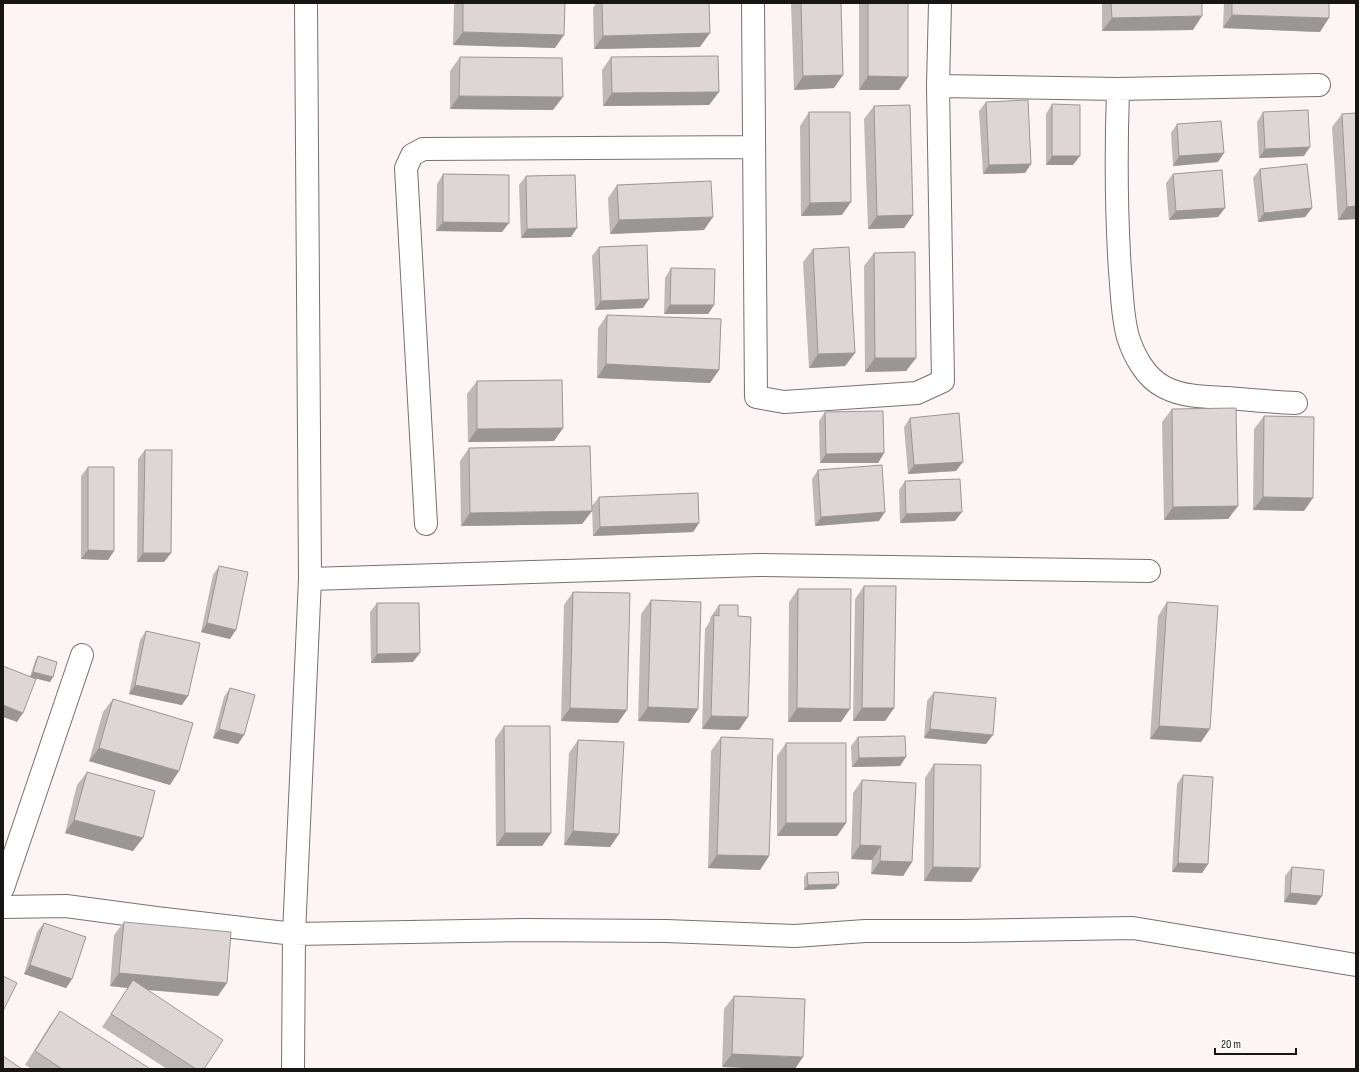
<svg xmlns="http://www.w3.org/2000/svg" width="1359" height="1072" font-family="'Sofia Sans Condensed',sans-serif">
	<rect width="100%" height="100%" fill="#fcf4f5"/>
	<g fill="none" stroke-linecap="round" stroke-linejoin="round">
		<defs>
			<path id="street" d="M753,3L756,397L784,402L917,393L943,381L938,86L940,3
				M938,86L1118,89L1319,85
				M1118,89C1116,149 1116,210 1120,271C1122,292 1122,316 1128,337C1134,356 1146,378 1164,387C1183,397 1206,397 1227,398C1250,400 1273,402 1296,403
				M426,524L406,168L412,155L423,149L754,147
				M310,579L759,565L1149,571
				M3,888L82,655
				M3,907L66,906L156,918L294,934L525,930L666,931L795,936L865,931H962L1133,928L1356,965
				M293,1069L294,934L310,579L306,3"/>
		</defs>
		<use href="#street" stroke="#787071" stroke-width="24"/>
		<use href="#street" stroke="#fff" stroke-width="22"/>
	</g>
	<path fill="#bfb8b8" d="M456,3H565L555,48L453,45L454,5Z
		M596,3H709L700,47L594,49L593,8Z
		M791,3H841L834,88L794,90Z
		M859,3H908L899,90H859Z
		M1102,3H1202L1193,30L1102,31Z
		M1224,3H1329L1320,32L1223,28Z
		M460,57L553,110L450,109V71Z
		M611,57L719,92L709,105L603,106L602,70Z
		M986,102L1031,164L1025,173L983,174L979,111Z
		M1052,104L1073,165H1046V114Z
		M874,106L913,215L904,228L868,229L864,119Z
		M809,112L842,215L801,216L800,126Z
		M1263,112L1304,156L1259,158L1257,122Z
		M1356,113V219L1338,220L1332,127L1342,114Z
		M1177,124L1218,162L1173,166L1171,133Z
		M1260,169L1312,208L1305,217L1258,222L1253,178Z
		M443,174L502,232L436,231L437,184Z
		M1173,174L1225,208L1218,217L1169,220L1166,183Z
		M526,176L571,237L521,238L519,185Z
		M617,185L704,230L610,234L608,198Z
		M599,247L643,308L595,310L592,256Z
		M813,249L855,353L845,366L809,368L803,262Z
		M874,253L916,358L906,371L865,372L864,266Z
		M671,268L714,305L708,314H664L665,278Z
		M607,315L719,370L710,383L597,378L598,328Z
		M477,381L563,428L554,441L468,442L467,394Z
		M1172,409L1238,506L1228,519L1164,520L1162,422Z
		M825,412L884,453L878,463H820L819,421Z
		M1264,416L1304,511L1253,510L1254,429Z
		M910,418L956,471L908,474L904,427Z
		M469,448L592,511L582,524L461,526L460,461Z
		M145,450L171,553L164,562H137L138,459Z
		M88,467L114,551L108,560L81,559V476Z
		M818,470L879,521L815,526L812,479Z
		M905,481L955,521L900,523L899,490Z
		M599,497L699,523L693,532L593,536L592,506Z
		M219,566L230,639L201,632L213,575Z
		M864,586L894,708L885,721H853L855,599Z
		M798,589L841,722H788L789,602Z
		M573,592L618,723L561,721L564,605Z
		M651,600L698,709L689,723L638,721L641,614Z
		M1167,602L1201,742L1150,739L1158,616Z
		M377,603L413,662L371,663L370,612Z
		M719,605L738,616L739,730L702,729L705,629L710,621V618Z
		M146,631L182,705L129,694L140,640Z
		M38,656L50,682L30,677L35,661Z
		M230,688L244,735L238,744L213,738L224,697Z
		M934,692L986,744L924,738L927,701Z
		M113,699L170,785L89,761L103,712Z
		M504,726L551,833L542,846H496L495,739Z
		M721,737L769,856L760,870L708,868L711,751Z
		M858,737L900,766L852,767L851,746Z
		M578,740L619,834L610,847L564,845L569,753Z
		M786,743L846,823L837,836H777V756Z
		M934,764L980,868L971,882L924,881L925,778Z
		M87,772L133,851L65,833L77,785Z
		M1183,775L1208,864L1202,873L1172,872L1177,784Z
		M862,780L912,862L903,876L871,874L872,860L851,859L853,793Z
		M1292,867L1316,905L1284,902L1285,876Z
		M807,873L835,889L804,890V877Z
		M124,922L218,996L147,990L204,1069H167L102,1027L128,988L110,986L114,935Z
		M44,923L72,979L66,988L24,974L37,932Z
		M734,996L805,999L722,1067L724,1009Z
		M60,1011L148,1069H32L25,1065L50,1025Z"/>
	<path fill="#9b9696" d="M1232,15L1329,18L1320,32L1223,28Z
		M1202,16L1193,30L1102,31L1112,18Z
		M463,32L564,35L555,48L453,45Z
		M710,33L700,47L594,49L603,36Z
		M843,75L834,88L794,90L803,76Z
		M868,76L908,77L899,90H859Z
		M719,92L709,105L603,106L612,93Z
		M459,96L563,97L553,110L450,109Z
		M1310,147L1304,156L1259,158L1265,149Z
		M1224,153L1218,162L1173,166L1179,156Z
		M1052,156H1080L1073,165H1046Z
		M1031,164L1025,173L983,174L989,165Z
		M851,202L842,215L801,216L810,203Z
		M1356,206V219L1338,220L1347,207Z
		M1225,208L1218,217L1169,220L1176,211Z
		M1312,208L1305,217L1258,222L1264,213Z
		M913,215L904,228L868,229L877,216Z
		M713,217L704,230L610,234L619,220Z
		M443,222L509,223L502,232L436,231Z
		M577,228L571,237L521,238L527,229Z
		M649,299L643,308L595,310L601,301Z
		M670,305H714L708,314H664Z
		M855,353L845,366L809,368L818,354Z
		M875,358H916L906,371L865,372Z
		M606,364L719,370L710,383L597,378Z
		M563,428L554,441L468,442L477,429Z
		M884,453L878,463H820L826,454Z
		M963,462L956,471L908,474L914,465Z
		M1263,497L1313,498L1304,511L1253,510Z
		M1238,506L1228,519L1164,520L1173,507Z
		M592,511L582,524L461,526L470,513Z
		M885,512L879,521L815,526L821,517Z
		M962,512L955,521L900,523L906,514Z
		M699,523L693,532L593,536L600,527Z
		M88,550L114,551L108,560L81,559Z
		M143,553H171L164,562H137Z
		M207,623L236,630L230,639L201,632Z
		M420,653L413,662L371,663L377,654Z
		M33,672L53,677L50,682L30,677Z
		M135,685L188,696L182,705L129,694Z
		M3,705L23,713L17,722L3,717Z
		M648,707L698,709L689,723L638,721Z
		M570,708L627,710L618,723L561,721Z
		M797,708L850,709L841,722H788Z
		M862,708H894L885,721H853Z
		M711,716L748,717L739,730L702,729Z
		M1159,726L1210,729L1201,742L1150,739Z
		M219,729L244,735L238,744L213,738Z
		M930,729L993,735L986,744L924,738Z
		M99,748L179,771L170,785L89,761Z
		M906,757L900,766L852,767L859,758Z
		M74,820L143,838L133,851L65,833Z
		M786,823H846L837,836H777Z
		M573,831L619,834L610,847L564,845Z
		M505,833H551L542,846H496Z
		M860,845L881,846L872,860L851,859Z
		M717,855L769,856L760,870L708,868Z
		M880,861L912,862L903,876L871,874Z
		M1178,863L1208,864L1202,873L1172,872Z
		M933,867L980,868L971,882L924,881Z
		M839,884L835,889L804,890L808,885Z
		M1290,893L1322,896L1316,905L1284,902Z
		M30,965L72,979L66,988L24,974Z
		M119,973L227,983L218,996L128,988L133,980L128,988L110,986Z
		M732,1054L803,1057L795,1069H766L722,1067Z"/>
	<path fill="#ded6d6" stroke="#9b9696" d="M463,3H565L564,35L463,32Z
		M602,3H709L710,33L603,36Z
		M801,3H841L843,75L803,76Z
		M868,3H908V77L868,76Z
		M1111,3H1202V16L1112,18Z
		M1232,3H1329V18L1232,15Z
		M718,56L719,92L612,93L611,57Z
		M460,57L562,58L563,97L459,96Z
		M1028,100L1031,164L989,165L986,102Z
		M1052,104L1080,105V156H1052Z
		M910,105L913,215L877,216L874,106Z
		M1308,110L1310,147L1265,149L1263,112Z
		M809,112H850L851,202L810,203Z
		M1356,113V206L1347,207L1342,114Z
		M1221,121L1224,153L1179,156L1177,124Z
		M1307,164L1312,208L1264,213L1260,169Z
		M1222,170L1225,208L1176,211L1173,174Z
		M443,174L509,175V223L443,222Z
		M575,175L577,228L527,229L526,176Z
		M711,181L713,217L619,220L617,185Z
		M647,245L649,299L601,301L599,247Z
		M849,247L855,353L818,354L813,249Z
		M915,252L916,358H875L874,253Z
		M671,268L715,269L714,305H670Z
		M607,315L721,319L719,370L606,364Z
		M562,380L563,428L477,429V381Z
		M1236,408L1238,506L1173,507L1172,409Z
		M883,411L884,453L826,454L825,412Z
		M959,413L963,462L914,465L910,418Z
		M1264,416L1314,417L1313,498L1263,497Z
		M590,446L592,511L470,513L469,448Z
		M145,450H172L171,553H143Z
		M882,465L885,512L821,517L818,470Z
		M88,467H114V551L88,550Z
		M960,479L962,512L906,514L905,481Z
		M698,493L699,523L600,527L599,497Z
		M219,566L248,572L236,630L207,623Z
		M864,586H896L894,708H862Z
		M798,589H851L850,709L797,708Z
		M573,592L630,593L627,710L570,708Z
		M651,600L701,602L698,709L648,707Z
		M1167,602L1218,606L1210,729L1159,726Z
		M377,603H419L420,653L377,654Z
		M719,605H738V616L751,617L748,717L711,716L714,615L719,616Z
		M146,631L200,643L188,696L135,685Z
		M38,656L57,662L53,677L33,672Z
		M3,666L36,679L23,713L3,705Z
		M230,688L255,695L244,735L219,729Z
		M934,692L996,698L993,735L930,729Z
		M113,699L193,723L179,771L99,748Z
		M504,726H550L551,833H505Z
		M905,736L906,757L859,758L858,737Z
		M721,737L773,739L769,856L717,855Z
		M578,740L624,742L619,834L573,831Z
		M786,743H846V823H786Z
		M934,764L981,765L980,868L933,867Z
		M87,772L155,791L143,838L74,820Z
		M1183,775L1213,777L1208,864L1178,863Z
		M862,780L916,783L912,862L880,861L881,846L860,845Z
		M1292,867L1324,870L1322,896L1290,893Z
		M838,872L839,884L808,885L807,873Z
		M124,922L231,932L227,983L119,973Z
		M44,923L86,937L72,979L30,965Z
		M3,976L17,983L3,1011Z
		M133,980L223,1040L204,1069H196L111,1014Z
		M734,996L805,999L803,1057L732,1054Z
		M60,1011L149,1068L148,1069H62L35,1051Z
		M3,1056L22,1069H3Z"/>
	<rect width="1359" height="1072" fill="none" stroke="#181515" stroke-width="8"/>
	<path d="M1215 1048v6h81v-6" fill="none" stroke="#181515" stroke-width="2"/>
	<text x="1221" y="1048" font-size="12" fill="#181515" stroke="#ffffff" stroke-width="3" paint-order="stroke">20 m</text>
</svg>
